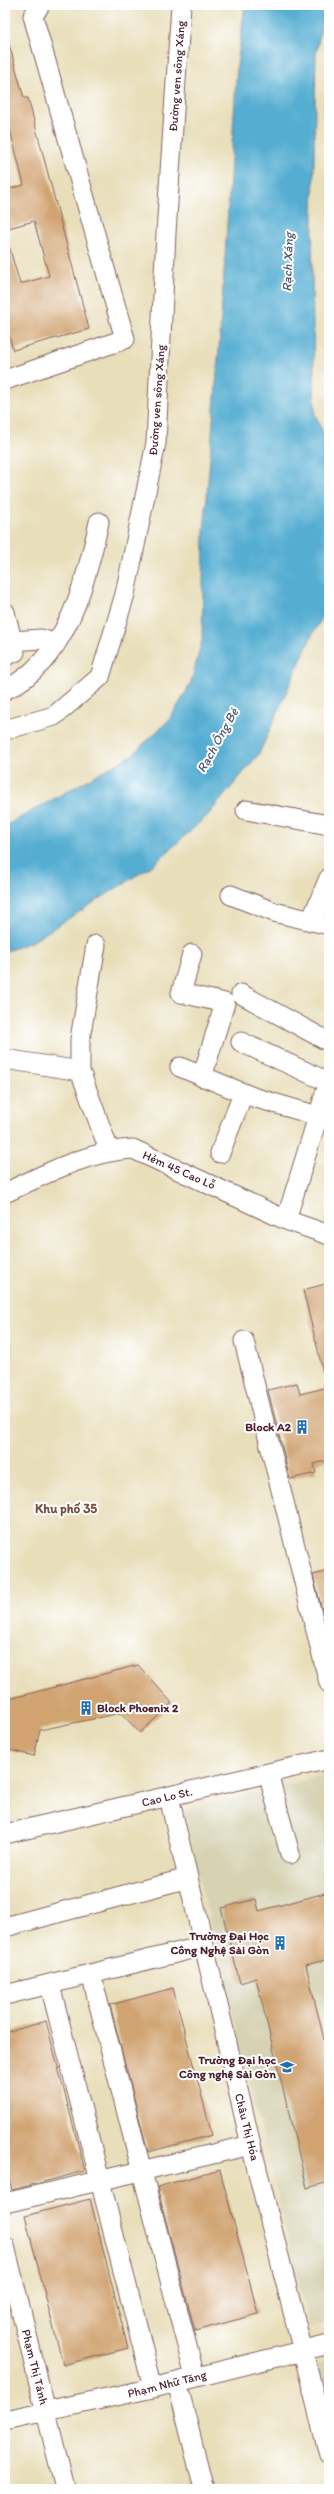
<svg xmlns="http://www.w3.org/2000/svg" width="334" height="2494" font-family="Itim,sans-serif">
	<rect width="100%" height="100%" fill="#fff"/>
	<filter id="ink" filterUnits="userSpaceOnUse"><feTurbulence type="fractalNoise" baseFrequency=".025" numOctaves="2"/><feDisplacementMap in="SourceGraphic" scale="8" xChannelSelector="R" yChannelSelector="G"/><feConvolveMatrix kernelMatrix="1 2 1 2 8 2 1 2 1" color-interpolation-filters="sRGB"/></filter>
	<filter id="wash" filterUnits="userSpaceOnUse"><feTurbulence type="fractalNoise" baseFrequency=".012" numOctaves="4" result="noise"/><feDisplacementMap in="SourceGraphic" scale="16" xChannelSelector="R" yChannelSelector="G"/><feGaussianBlur stdDeviation="0.9" result="paint"/><feColorMatrix in="noise" values="0 0 0 0 0 0 0 0 0 0 0 0 0 0 0 0 0 1.4 0 .05"/><feComposite in="paint" operator="in"/></filter>
	<g filter="url(#wash)">
		<rect width="100%" height="100%" fill="#e8deba"/>
		<path fill="#d6d2b2" d="M329,1774V2322L310,2327L183,1811Z
			M329,2361V2413L317,2363Z"/>
		<path fill="#55add2" stroke="#50667e" d="M245,5H325L316,55L312,274L315,414L329,446V606L311,637L259,754L208,815L153,865L33,941L5,952V826L132,755L170,719L190,685L202,641L204,532L220,335L237,66Z"/>
		<g id="blocks">
			<path fill="#d0a371" d="M5,44H9L24,98H28L89,329L13,350L5,321V247L9,246L20,284L49,276L34,221L5,229V190L24,185L5,110Z
				M329,1283V1375H324L303,1290Z
				M297,1383L300,1394L329,1387V1460L314,1464L316,1473L290,1479L268,1390Z
				M329,1571V1637L313,1575Z
				M138,1665L172,1703L140,1733L121,1713L40,1730L34,1756L5,1749V1700Z
				M329,1892V1959L306,1965L329,2060V2182L307,2188L256,1978L240,1983L221,1908L256,1899L259,1911Z
				M173,1988L212,2135L148,2152L110,2005Z
				M46,2021L85,2171L12,2190L5,2164V2033Z
				M220,2170L258,2314L195,2331L157,2187Z
				M90,2199L128,2348L63,2365L25,2216Z"/>
		</g>
	</g>
	<g filter="url(#ink)">
		<use href="#blocks" fill-opacity="0" stroke="#81625d" stroke-width="1"/>
		<g fill="none" stroke-linecap="round" stroke-linejoin="round">
			<defs>
				<path id="minor" d="M5,380L125,339L33,16L40,5
					M5,612L15,652L5,656
					M13,641L41,639L56,644
					M5,690C66,661 86,583 99,522
					M5,730L54,716L100,677L125,594L156,443L166,233L181,5
					M246,810L329,825
					M231,895L274,912L329,925
					M311,921L329,878
					M192,954L181,993L225,1003L202,1077
					M241,994L329,1042
					M241,1042L328,1082
					M5,1059L80,1071L109,1150
					M180,1067L253,1097L318,1116
					M80,1071V1039L96,945
					M220,1153L243,1094
					M5,1193C45,1174 88,1151 133,1149L286,1220L329,1235
					M286,1220L329,1081
					M244,1341L329,1683
					M268,1773L290,1854
					M169,1797L251,2145L329,2455
					M5,1834L329,1759
					M5,1927L188,1878
					M91,1974L195,2377
					M50,1985L153,2388
					M5,1995L204,1946
					M5,2203L251,2145
					M5,2246L65,2489
					M177,2382L204,2489
					M5,2420L153,2388L329,2344"/>
			</defs>
			<use href="#minor" stroke="#81625d" stroke-width="21"/>
			<use href="#minor" stroke="#fff" stroke-width="19"/>
		</g>
	</g>
	<defs>
		<symbol id="building-bare" viewBox="-9 -9 18 18"><path d="M-4-6H4V6H1V3H-1V6H-4ZM-2.5-4.3h1.7v1.8h-1.7ZM.8-4.3h1.7v1.8H.8ZM-2.5-1h1.7V.8h-1.7ZM.8-1h1.7V.8H.8Z" fill="#1f6fb2" stroke="#fff" stroke-width="2.5" paint-order="stroke"/></symbol>
		<symbol id="university-bare" viewBox="-9 -9 18 18"><path d="M0-5L7-2L0 1L-7-2ZM-4 1L0 2.5L4 1V4Q0 6-4 4Z" fill="#1f6fb2" stroke="#fff" stroke-width="2.5" paint-order="stroke"/></symbol>
	</defs>
	<g fill-rule="evenodd">
		<use href="#building-bare" x="292" y="1417" width="20" height="20"/>
		<use href="#building-bare" x="76" y="1698" width="20" height="20"/>
		<use href="#building-bare" x="270" y="1933" width="20" height="20"/>
		<use href="#university-bare" x="277" y="2057" width="20" height="20"/>
	</g>
	<g text-anchor="middle" stroke-width="4" stroke-linejoin="round" paint-order="stroke">
		<g font-size="12" fill="#4a1f2b" stroke="#fff">
			<text transform="translate(177 76) rotate(-86)" y="4">Đường ven sông Xáng</text>
			<text transform="translate(157 400) rotate(-86)" y="4">Đường ven sông Xáng</text>
			<text transform="translate(179 1170) rotate(24)" y="4">Hẻm 45 Cao Lỗ</text>
			<text transform="translate(167 1797) rotate(-13)" y="4">Cao Lo St.</text>
			<text transform="translate(247 2127) rotate(76)" y="4">Châu Thị Hóa</text>
			<text transform="translate(35 2367) rotate(76)" y="4">Phạm Thị Tánh</text>
			<text transform="translate(167 2384) rotate(-14)" y="4">Phạm Nhữ Tăng</text>
		</g>
		<g font-size="12" font-weight="bold" fill="#4a1f2b" stroke="#fff" text-anchor="end">
			<text x="291" y="1431">Block A2</text>
			<text x="97" y="1712" text-anchor="start">Block Phoenix 2</text>
			<text x="269" y="1940">Trường Đại Học<tspan x="269" dy="14">Công Nghệ Sài Gòn</tspan></text>
			<text x="276" y="2064">Trường Đại học<tspan x="276" dy="14">Công nghệ Sài Gòn</tspan></text>
		</g>
		<g font-size="13" font-style="italic" fill="#4e586e" stroke="#fff">
			<text transform="translate(287 262) rotate(-88)" y="5">Rạch Xáng</text>
			<text transform="translate(217 740) rotate(-61)" y="5">Rạch Ông Bé</text>
		</g>
		<g font-size="13" font-weight="bold" fill="#794d44" stroke="#fff">
			<text x="66" y="1513">Khu phố 35</text>
		</g>
	</g>
	<rect width="334" height="2494" fill="none" stroke="#fff" stroke-width="20"/>
</svg>
